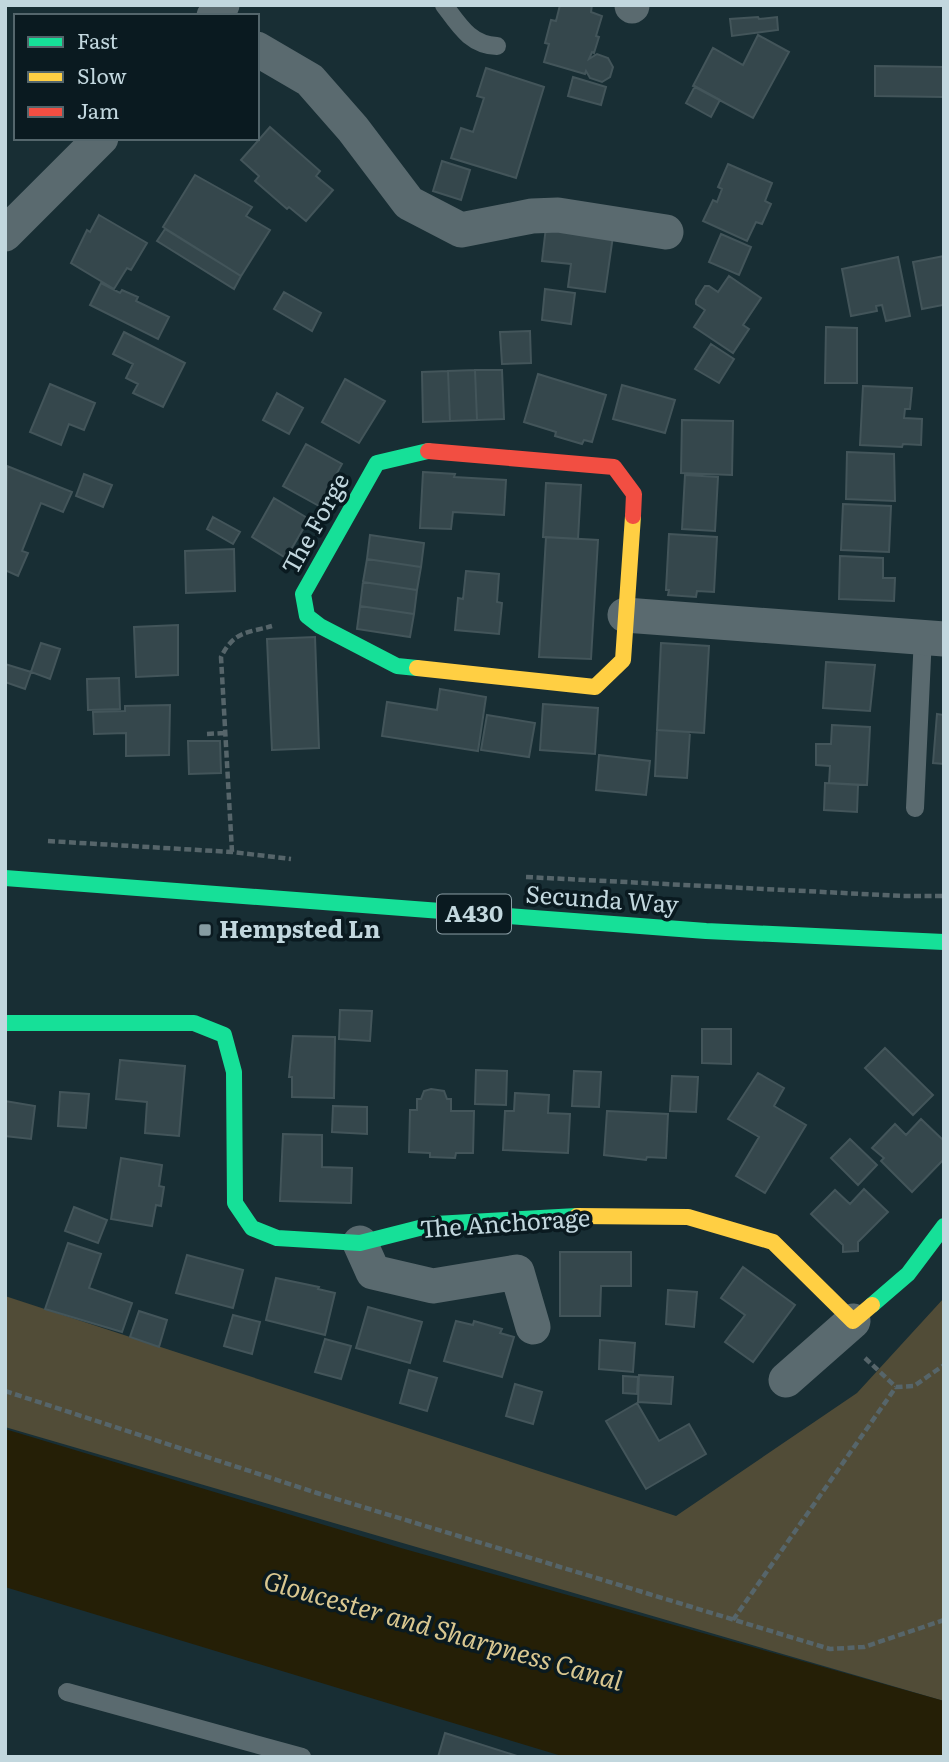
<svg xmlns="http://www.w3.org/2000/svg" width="949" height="1762" font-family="Literata,serif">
	<rect width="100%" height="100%" fill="#182e34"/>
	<path fill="#514c37" d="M5,1296L676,1516L857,1393L944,1298V1701L5,1427Z"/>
	<path fill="#251f06" d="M5,1429L401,1548L944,1701V1757H565L5,1587Z"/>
	<path fill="#35474c" stroke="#43555a" stroke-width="2" d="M560,5H592L591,12L602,16L596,36L599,37L594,53L592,52L589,59L597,54L608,58L613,67L610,77L602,82L590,78L586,71L585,74L544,62L549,44L545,43L551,20L556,21Z
		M758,17L759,19L777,17L778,30L732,36L730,19Z
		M758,35L789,52L753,118L693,86L713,48L743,65Z
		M875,66L944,67V97L875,96Z
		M486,68L544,87L516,178L451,158L461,128L473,132L484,98L477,96Z
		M573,77L606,87L601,105L568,96Z
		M695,86L720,100L711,117L686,103Z
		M270,127L320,171L316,176L333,190L306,221L289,207L287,209L255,181L259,176L241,160Z
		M442,161L470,170L461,200L433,191Z
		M728,164L772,183L765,201L771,204L762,224L756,222L747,241L703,221L713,200L717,202L722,189L718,187Z
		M195,175L252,207L246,216L270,230L241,276L163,227Z
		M99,215L147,243L131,270L127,268L114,289L71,263L87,230L90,232Z
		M546,227L613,236L605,292L568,287L571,264L542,261Z
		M165,229L241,276L234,289L157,241Z
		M721,234L751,247L739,275L709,262Z
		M944,256L943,305L922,309L913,262Z
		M898,257L910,316L886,321L882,305L876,306L877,311L851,316L842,269Z
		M729,276L761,298L743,325L749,329L733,353L694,327L705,310L696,304V300L705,286H709L718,292Z
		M101,283L120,293L122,290L138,297L136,301L169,317L158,339L90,305Z
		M545,289L575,293L571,324L542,320Z
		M284,292L321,313L312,331L274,309Z
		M826,327L857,328V383H825Z
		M530,331L531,363L502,364L500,332Z
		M124,332L185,363L163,407L133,393L138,384L126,378L133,364L113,354Z
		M711,344L734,359L719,383L695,369Z
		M475,370L477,420L450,421L448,371Z
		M475,370H502L504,419L477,420Z
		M448,371L450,421L423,422L422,372Z
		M538,374L606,395L592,442L584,440L582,444L555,436L556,432L524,422Z
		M345,379L385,401L359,443L322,422Z
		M50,384L95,403L84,430L69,424L61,445L30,432Z
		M622,385L675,400L665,433L613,419Z
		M863,386L912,388L910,409H905L904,418L922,419L921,445L903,444L902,447L860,445Z
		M277,393L303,408L289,434L263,420Z
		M682,420L733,421L732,475L681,473Z
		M306,444L342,464L319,506L283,486Z
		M847,452L894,454L895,501L846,499Z
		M7,466L72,492L63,512L41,503L22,551L28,553L18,576L5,570Z
		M423,472L455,474L454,477L506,480L504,515L453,512L451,529L420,528Z
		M84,474L112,485L103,507L76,496Z
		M685,475L718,477L715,531L682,529Z
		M546,483L581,485L578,539L543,537Z
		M274,498L309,519L286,558L252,537Z
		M843,504L891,506L889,552L841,550Z
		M213,517L240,532L233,544L207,529Z
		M669,534L717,537L714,592L697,591L696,597L668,595L669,590H666Z
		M370,535L424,543L421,567L367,559Z
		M546,537L598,540L591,659L539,657Z
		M234,549L235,591L186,593L185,551Z
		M840,556L883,558V578H895L894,601L839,599Z
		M367,559L421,567L417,590L363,582Z
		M466,571L499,574L497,602L502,603L499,634L455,630L458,598L463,599Z
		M363,582L417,590L414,614L360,606Z
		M360,606L414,614L410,637L357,629Z
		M178,625V675L136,677L134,627Z
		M315,637L319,748L272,750L267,639Z
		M41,643L60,649L50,679L31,672Z
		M661,643L709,646L704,733L657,730Z
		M826,662L875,665L870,711L823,708Z
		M5,664L31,672L25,689L5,682Z
		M119,678L120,709L88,710L87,679Z
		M440,689L486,697L478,751L382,736L387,702L437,710Z
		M543,704L598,708L595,754L540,750Z
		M170,705L169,755L126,756V733L94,734L93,712L125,711V706Z
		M937,714L944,715V764L933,763Z
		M487,715L535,723L529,757L481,750Z
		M832,725L870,727L867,785L829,783L830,766L816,765V744H831Z
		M657,730L690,732L687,778L655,776Z
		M188,741H220L221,773L189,774Z
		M599,755L650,761L646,795L596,790Z
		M825,783L858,785L857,812L824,810Z
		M340,1010L372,1011L370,1041L339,1039Z
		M702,1029H731V1064L702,1063Z
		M293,1036L335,1037L334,1098L292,1097V1077H289Z
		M885,1048L933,1095L913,1115L865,1068Z
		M120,1060L185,1066L179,1136L145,1133L147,1102L116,1099Z
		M476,1070L507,1071L506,1105L475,1104Z
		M574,1071L601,1072L599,1107L572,1106Z
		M758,1073L784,1088L774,1106L806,1125L765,1193L736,1176L759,1137L728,1119Z
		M672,1076L698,1077L696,1112L670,1111Z
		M431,1089L444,1091L447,1099H451V1111H474L473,1153H456L455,1158L430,1157V1153L409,1152L410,1110H417V1099H421L424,1091Z
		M60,1092L89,1094L86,1128L58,1126Z
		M515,1093L549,1095L548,1113L570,1114L568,1153L503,1150L505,1111H514Z
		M5,1101L35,1106L31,1139L5,1136Z
		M333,1106L367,1107V1134L332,1132Z
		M607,1111L668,1114L666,1158L647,1157L646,1160L604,1155Z
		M921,1119L944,1141V1159L912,1192L881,1161L884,1158L872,1148L895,1124L906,1135Z
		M283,1134L322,1135V1167L352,1168L351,1203L280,1201Z
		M850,1139L877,1165L858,1185L831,1158Z
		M121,1158L162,1165L159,1186L164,1187L161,1206L156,1205L152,1226L111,1219Z
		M864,1189L888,1212L858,1242V1251L843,1252V1245L811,1214L835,1190L850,1204Z
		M74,1207L107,1220L98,1243L65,1231Z
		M68,1243L101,1254L89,1288L132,1303L122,1332L45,1309Z
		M560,1252H631V1286H601L600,1316H560Z
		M187,1255L243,1270L233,1308L176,1293Z
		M743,1267L795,1305L753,1362L725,1342L745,1315L721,1298Z
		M276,1278L319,1287L318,1289L335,1293L325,1335L266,1320Z
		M668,1290L697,1292L694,1327L666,1324Z
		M368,1307L422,1322L410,1363L356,1348Z
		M139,1311L167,1320L159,1347L130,1337Z
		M233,1315L260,1322L252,1354L224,1346Z
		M456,1321L473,1325L474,1321L502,1329L500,1333L514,1337L502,1377L444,1361Z
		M325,1339L351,1346L341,1379L315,1372Z
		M600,1340L635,1343L633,1372L599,1369Z
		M409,1370L437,1378L427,1411L400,1403Z
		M639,1375L673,1377L671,1404L638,1402Z
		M623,1376L638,1377L637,1394L623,1393Z
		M515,1384L542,1392L533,1424L506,1416Z
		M637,1403L659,1441L689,1424L706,1454L646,1489L606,1421Z
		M445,1733L520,1757H438Z"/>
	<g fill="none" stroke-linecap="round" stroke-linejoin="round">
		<path stroke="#56656a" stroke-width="4.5" stroke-dasharray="7 3.5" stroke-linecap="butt" d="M207,734L224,733
			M48,841L232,852L291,859
			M232,852L221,657C234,631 247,633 272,626
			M526,877L903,896H944
			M865,1358L896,1387L914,1386L944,1365
			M5,1391L317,1493L830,1649L864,1647L944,1620
			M733,1620L896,1387"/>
		<path stroke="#5a6a6f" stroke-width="18" d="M444,5C459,25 470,45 497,46
			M915,808L923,636
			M67,1692L302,1757"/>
		<path stroke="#5a6a6f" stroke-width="35" d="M632,5V6
			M214,16L222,5
			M257,49L310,80L353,129L409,203L461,230L532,216L558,215L666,232
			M5,234L101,138
			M625,615L944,639
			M360,1243L373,1272L433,1286L517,1272L533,1327
			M786,1380L853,1321"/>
		<path stroke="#16e098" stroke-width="16" d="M417,668L397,666L320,626L307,616L303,594L377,463L428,451
			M5,878L706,931L944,942
			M5,1023H194L224,1035L234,1072L235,1203L252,1228L277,1238L360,1243L435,1224L577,1216
			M872,1305L908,1274L944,1226"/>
		<path stroke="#ffcf43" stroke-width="16" d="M417,668L595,687L623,660L633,516
			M577,1216L688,1217L773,1242L853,1321L872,1305"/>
		<path stroke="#f24e42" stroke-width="16" d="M428,451L614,467L634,494L633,516"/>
	</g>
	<rect fill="#869ca2" stroke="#0a1a20" stroke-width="2.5" x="198" y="923" width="14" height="14" rx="3.5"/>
	<g text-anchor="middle" stroke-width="7" stroke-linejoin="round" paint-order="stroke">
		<rect fill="#0a1a20" stroke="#8b9ea5" stroke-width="2" x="437" y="894.5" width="74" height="39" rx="5"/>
		<g font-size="23" font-weight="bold" fill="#c2d7de">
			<text x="474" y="922">A430</text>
		</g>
		<g font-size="24" fill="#c2d7de" stroke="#0a1a20">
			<text transform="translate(316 524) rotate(-61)" y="8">The Forge</text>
			<text transform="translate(602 900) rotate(4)" y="8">Secunda Way</text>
			<text transform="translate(505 1224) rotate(-4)" y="8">The Anchorage</text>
		</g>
		<g font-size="24" font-weight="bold" fill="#c2d7de" stroke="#0a1a20" text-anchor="start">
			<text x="219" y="938">Hempsted Ln</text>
		</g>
		<g font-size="26" font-style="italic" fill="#d9c790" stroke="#0a1a20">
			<text transform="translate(443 1631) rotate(16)" y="9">Gloucester and Sharpness Canal</text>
		</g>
	</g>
	<rect width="949" height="1762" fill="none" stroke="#c2d7de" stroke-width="14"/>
	<rect x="14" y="14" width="245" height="126" fill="#0a1a20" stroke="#54666c" stroke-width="2"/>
	<rect x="28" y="37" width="35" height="10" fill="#16e098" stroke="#54666c" stroke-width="2"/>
	<text x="77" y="49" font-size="21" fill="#c2d7de">Fast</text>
	<rect x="28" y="72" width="35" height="10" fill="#ffcf43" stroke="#54666c" stroke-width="2"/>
	<text x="77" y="84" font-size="21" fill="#c2d7de">Slow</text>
	<rect x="28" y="107" width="35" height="10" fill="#f24e42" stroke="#54666c" stroke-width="2"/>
	<text x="77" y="119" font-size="21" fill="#c2d7de">Jam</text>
</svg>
